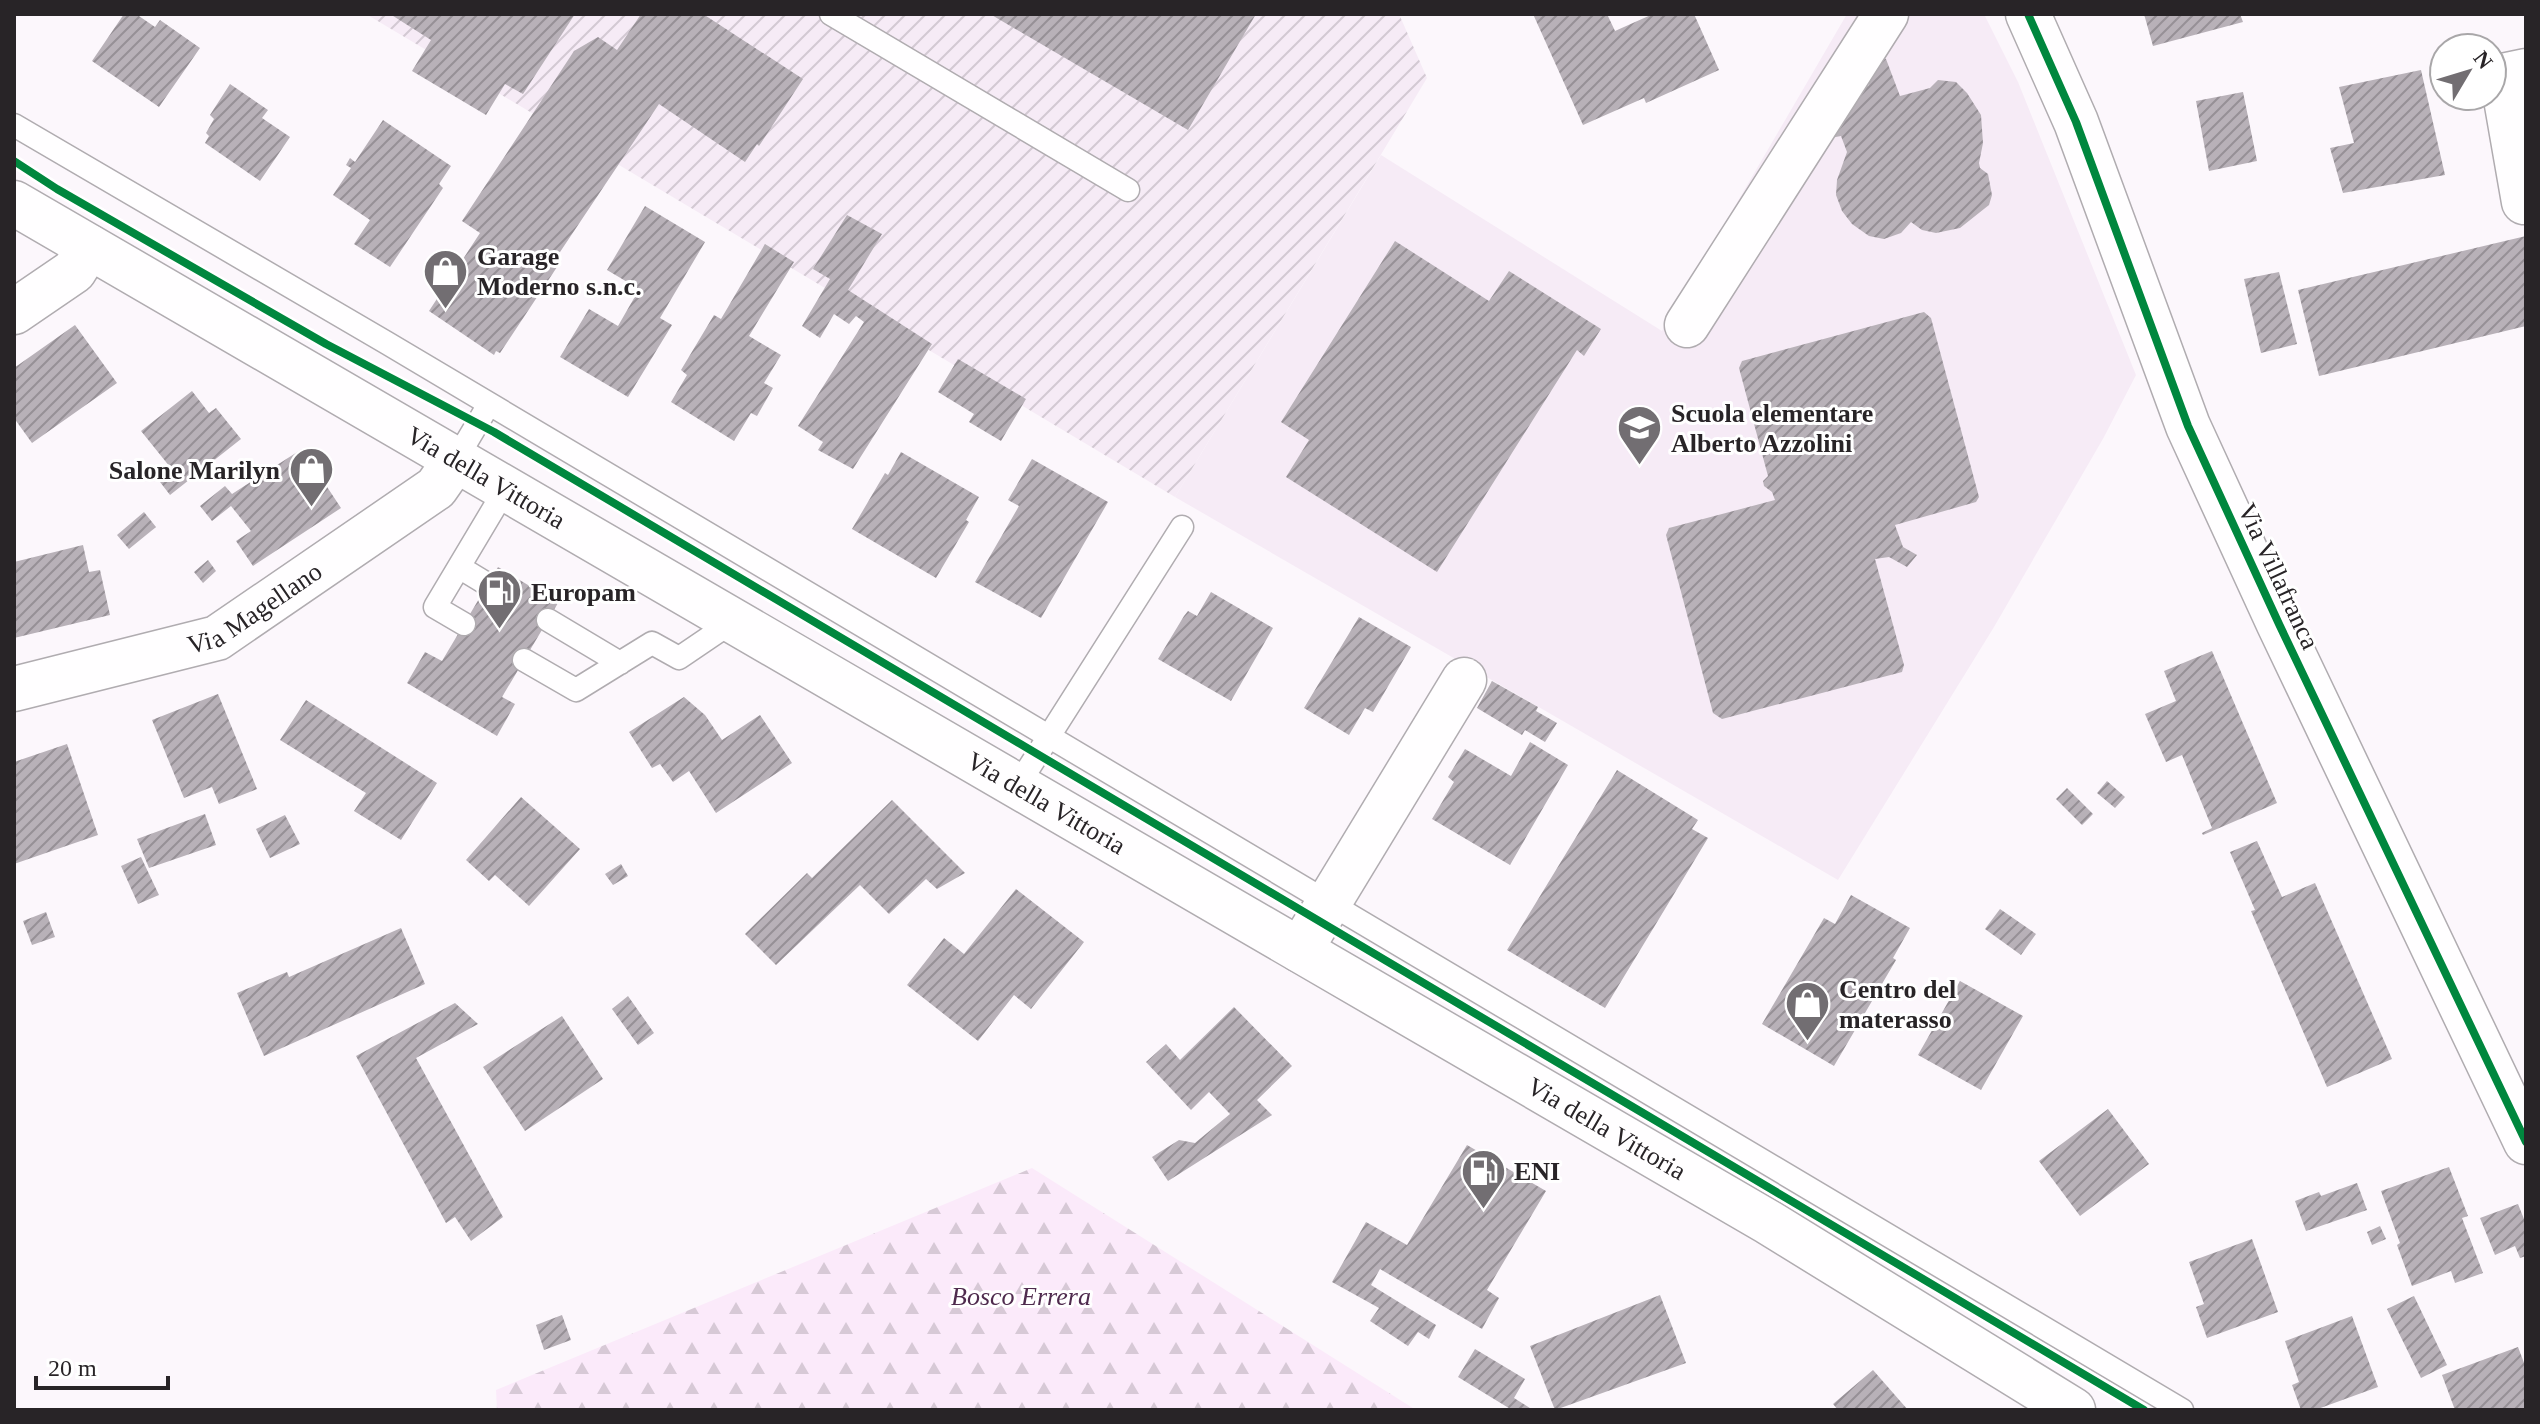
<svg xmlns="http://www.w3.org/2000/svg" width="2540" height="1424" font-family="Georgia,serif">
	<defs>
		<pattern id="industrial-furrows" width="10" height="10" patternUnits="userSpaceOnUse" patternTransform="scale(2)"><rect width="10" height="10" fill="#f6ebf6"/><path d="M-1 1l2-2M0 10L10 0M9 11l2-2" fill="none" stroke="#d3c9d3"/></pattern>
		<pattern id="forest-firs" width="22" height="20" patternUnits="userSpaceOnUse" patternTransform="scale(2)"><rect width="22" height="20" fill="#fbeafa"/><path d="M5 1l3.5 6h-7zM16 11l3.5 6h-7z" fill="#d7c9d6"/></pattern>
		<pattern id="building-hatch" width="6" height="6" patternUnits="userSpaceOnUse" patternTransform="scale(2)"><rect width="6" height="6" fill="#b8b1b8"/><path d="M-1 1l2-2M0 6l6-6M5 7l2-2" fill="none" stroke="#969096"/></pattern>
	</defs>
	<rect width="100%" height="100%" fill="#fcf7fc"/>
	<path fill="#f6ebf6" d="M1847,14H1984L2018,82L2136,375L2104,437L1994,627L1838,880L1175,497L1381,155L1662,331Z"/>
	<path fill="url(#industrial-furrows)" d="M366,14H1399L1427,78L1175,497Z"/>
	<path fill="url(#forest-firs)" d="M1032,1168L1416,1410H497L496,1390Z"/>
	<path fill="url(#building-hatch)" d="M124,14H136L155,27L160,20L200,48L159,107L92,61Z
		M390,14H575L523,94L505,84L486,115L412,71L431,40Z
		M641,14H703L803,79L759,146L757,144L745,162L659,104L554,261L559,264L500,353L496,351L494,355L429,311L480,233L462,221L574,51L598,37L617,50Z
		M990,14H1256L1188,130Z
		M1533,14H1607L1615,31L1653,14H1694L1719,70L1646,103L1644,98L1583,125Z
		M2144,14H2240L2243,22L2153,46Z
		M1874,53L1886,59L1900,96L1930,88L1938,80L1956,82L1967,93L1981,115L1983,143L1979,163L1980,168L1988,174L1992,195L1989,205L1960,228L1936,233L1922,230L1911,222L1901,233L1884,239L1869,236L1852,224L1842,211L1836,195L1837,180L1847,152L1841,136L1825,139L1837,101L1869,85L1863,66Z
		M2421,70L2445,175L2343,193L2330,148L2354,143L2339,87Z
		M230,84L268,110L262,118L290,137L260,181L205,143L209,136L206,133L214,119L210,115Z
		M2243,92L2257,161L2209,171L2196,101Z
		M383,120L451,166L439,184L443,188L390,267L354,244L370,220L333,195L351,168L346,165L350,158L355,162Z
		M645,206L705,242L660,318L672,325L628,397L560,357L589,309L618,326L637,293L639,289L607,270Z
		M847,215L882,234L848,290L932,344L853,469L818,450L823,442L798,426L864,322L856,316L849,324L834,314L820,338L802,326L830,279L813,269Z
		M2526,236V326L2319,376L2298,290Z
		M1395,241L1489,301L1509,271L1601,329L1584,356L1577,350L1437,572L1286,477L1309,440L1281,422Z
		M765,244L794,262L749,336L781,355L764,383L773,388L757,416L751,413L734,441L671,402L687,375L681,370L714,315L721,319Z
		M2279,272L2297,344L2261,353L2244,279Z
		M1924,312L1931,318L1979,497L1976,502L1895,525L1903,547L1917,555L1907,567L1889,557L1875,559L1904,665L1902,672L1722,719L1713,713L1666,535L1669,528L1775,500L1772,492L1764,486L1763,481L1768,476L1739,368L1742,361Z
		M75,325L117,383L32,443L14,418V368Z
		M958,359L1026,399L1001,441L969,422L974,414L938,392Z
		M192,391L209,413L216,408L241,439L170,495L157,478L170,467L141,431Z
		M302,449L341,508L253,566L236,541L251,531L231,506L212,521L200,506L225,486L232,494Z
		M901,452L979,497L966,520L969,522L936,578L852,529L885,473L888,475Z
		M1032,459L1108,502L1041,618L975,582L1019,506L1008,500Z
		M144,512L156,527L129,549L117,535Z
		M83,545L89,572L100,570L110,615L14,638V562Z
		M208,560L216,571L203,583L194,572Z
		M498,567L558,603L502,697L515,704L497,736L407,683L425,652L442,661Z
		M1211,592L1273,628L1231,701L1158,659L1184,616L1188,611L1197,616Z
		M1359,617L1411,647L1373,712L1365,708L1349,735L1304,708Z
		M2212,651L2277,803L2203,835L2202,833L2212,828L2182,755L2166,762L2145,714L2176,701L2164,671Z
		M1492,681L1538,707L1536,711L1557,723L1545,742L1525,730L1522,735L1477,708Z
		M218,694L257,789L219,804L212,787L184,798L152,720Z
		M684,697L705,715L722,740L760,715L792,763L716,813L689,771L673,782L660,764L652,768L629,732Z
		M306,700L437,783L401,840L354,811L366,793L280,740Z
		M1530,742L1568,765L1510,865L1432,819L1454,782L1448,777L1465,749L1511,776Z
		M67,744L98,835L14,864V762Z
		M1617,770L1698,820L1692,829L1708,838L1605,1008L1507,950Z
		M2107,781L2125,797L2115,808L2097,793Z
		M2067,788L2093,814L2082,825L2056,799Z
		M521,797L580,849L529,906L495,875L489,881L466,860Z
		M892,800L965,873L937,889L926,879L889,914L860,885L776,965L745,934L807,873L812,878Z
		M205,814L216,845L149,868L137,839Z
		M285,815L300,844L270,858L256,829Z
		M2257,841L2282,897L2315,883L2392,1059L2327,1087L2251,911L2255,910L2230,852Z
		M141,857L159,895L138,904L121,866Z
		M621,864L628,876L613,885L605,874Z
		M1016,889L1084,942L1031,1009L1014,995L978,1041L907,985L944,938L964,954Z
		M1851,895L1910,928L1893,958L1896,960L1834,1066L1762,1024L1824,918L1835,924Z
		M2000,909L2036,934L2021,955L1985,929Z
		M46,912L55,937L32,945L23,921Z
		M401,928L425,984L264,1056L237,993L287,972L289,977Z
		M1960,981L2023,1016L1981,1090L1918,1055Z
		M628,996L654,1033L638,1045L612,1009Z
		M455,1003L478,1024L416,1058L503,1217L471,1241L455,1217L446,1223L356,1056Z
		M1234,1007L1292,1066L1257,1100L1272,1115L1168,1181L1152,1157L1179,1140L1195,1143L1230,1114L1209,1092L1191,1110L1146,1062L1166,1044L1180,1060Z
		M562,1016L603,1079L525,1131L483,1067Z
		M2108,1109L2149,1164L2080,1216L2039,1161Z
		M1467,1145L1546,1191L1487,1290L1499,1298L1482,1329L1380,1269L1371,1285L1436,1325L1429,1339L1418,1332L1408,1346L1370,1321L1379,1308L1332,1282L1366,1222L1407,1245Z
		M2449,1167L2468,1216L2462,1218L2483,1273L2455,1283L2451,1271L2412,1286L2397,1245L2400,1243L2381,1191Z
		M2357,1183L2367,1210L2306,1231L2295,1201L2319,1192L2321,1196Z
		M2518,1204L2526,1224V1256L2520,1258L2515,1246L2495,1255L2480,1218Z
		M2380,1226L2386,1239L2372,1245L2367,1232Z
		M2252,1239L2278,1312L2207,1338L2196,1307L2204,1304L2189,1262Z
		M1660,1295L1686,1363L1555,1410L1530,1346Z
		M2414,1296L2447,1365L2421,1378L2387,1309Z
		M562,1315L571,1340L544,1350L536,1325Z
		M2352,1316L2378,1387L2315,1410H2301L2292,1385L2299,1382L2285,1341Z
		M2518,1347L2526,1368V1410H2455L2442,1375Z
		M1475,1349L1525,1379L1514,1398L1533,1410H1512L1458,1377Z
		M1873,1370L1908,1410H1838L1833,1404Z"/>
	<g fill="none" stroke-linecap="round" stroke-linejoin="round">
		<defs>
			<path id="lane" d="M831,14L1128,190
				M14,125L387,343L2182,1410
				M457,458L489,404
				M459,567L487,584
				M548,620L620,663
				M464,624L435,607L506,488
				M524,660L576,690L652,643L679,658L735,620
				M1018,785L1182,527"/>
			<g id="street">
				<path d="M2524,202L2502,76L2526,71"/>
				<path d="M14,312L74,271L89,247"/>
				<path d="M1687,325L1886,14"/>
				<path id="s1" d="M14,689L217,638L436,488L457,458"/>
				<path d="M1300,950L1464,680"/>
			</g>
			<g id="secondary">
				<path d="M2028,14L2076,122L2188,426L2279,624L2526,1142"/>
				<path id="s2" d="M14,203L1768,1222L2073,1410"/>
			</g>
		</defs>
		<use href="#lane" stroke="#b0acb0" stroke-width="25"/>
		<use href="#street" stroke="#b0acb0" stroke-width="47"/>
		<use href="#secondary" stroke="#b0acb0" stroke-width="47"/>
		<use href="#lane" stroke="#fffeff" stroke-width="22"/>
		<use href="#street" stroke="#fffeff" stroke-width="44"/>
		<use href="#secondary" stroke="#fffeff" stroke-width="44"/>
		<defs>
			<path id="cycleway" d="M2028,14L2076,122L2188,426L2279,624L2526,1142
				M14,161L57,189L326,344L494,432L2144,1410"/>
		</defs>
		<use href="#cycleway" stroke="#fff" stroke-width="13"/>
		<use href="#cycleway" stroke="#00873e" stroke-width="8"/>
	</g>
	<defs>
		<symbol id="shop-pin" viewBox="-11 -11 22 30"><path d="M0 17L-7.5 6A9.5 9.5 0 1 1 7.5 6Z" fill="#726e72" stroke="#fff"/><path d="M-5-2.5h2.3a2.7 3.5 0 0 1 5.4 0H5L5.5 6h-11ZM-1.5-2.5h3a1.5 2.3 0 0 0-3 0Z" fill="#fff"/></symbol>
		<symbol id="school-pin" viewBox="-11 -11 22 30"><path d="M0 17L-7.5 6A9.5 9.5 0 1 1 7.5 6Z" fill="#726e72" stroke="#fff"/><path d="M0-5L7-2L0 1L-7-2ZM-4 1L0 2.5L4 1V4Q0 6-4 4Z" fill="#fff"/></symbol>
		<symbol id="fuel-pin" viewBox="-11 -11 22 30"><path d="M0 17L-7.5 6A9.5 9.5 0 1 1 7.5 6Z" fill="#726e72" stroke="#fff"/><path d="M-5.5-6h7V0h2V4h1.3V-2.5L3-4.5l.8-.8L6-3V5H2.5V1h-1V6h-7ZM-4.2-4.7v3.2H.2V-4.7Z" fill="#fff"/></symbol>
	</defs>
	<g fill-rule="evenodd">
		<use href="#shop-pin" x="420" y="246" width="51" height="69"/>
		<use href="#school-pin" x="1614" y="402" width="51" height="69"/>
		<use href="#shop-pin" x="286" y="444" width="51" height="69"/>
		<use href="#fuel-pin" x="474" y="566" width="51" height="69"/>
		<use href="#shop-pin" x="1782" y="978" width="51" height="69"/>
		<use href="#fuel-pin" x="1458" y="1146" width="51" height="69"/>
	</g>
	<g text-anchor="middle" stroke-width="6" stroke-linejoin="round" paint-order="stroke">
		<g font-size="26" font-weight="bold" fill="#282427" stroke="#fff" text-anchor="start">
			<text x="477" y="265">Garage<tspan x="477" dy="30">Moderno s.n.c.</tspan></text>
			<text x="1671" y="422">Scuola elementare<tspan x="1671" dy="30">Alberto Azzolini</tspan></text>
			<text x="280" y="479" text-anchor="end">Salone Marilyn</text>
			<text x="531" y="601">Europam</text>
			<text x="1839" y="998">Centro del<tspan x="1839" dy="30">materasso</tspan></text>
			<text x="1514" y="1180">ENI</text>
		</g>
		<g font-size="26" fill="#282427" stroke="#fff">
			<text dy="9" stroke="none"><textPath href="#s2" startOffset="546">Via della Vittoria</textPath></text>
			<text transform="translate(2279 576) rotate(65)" y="9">Via Villafranca</text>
			<text dy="9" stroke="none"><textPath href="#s1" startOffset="256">Via Magellano</textPath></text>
			<text dy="9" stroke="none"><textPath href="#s2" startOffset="1194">Via della Vittoria</textPath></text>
			<text dy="9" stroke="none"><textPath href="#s2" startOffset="1842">Via della Vittoria</textPath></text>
		</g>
		<g font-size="26" font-style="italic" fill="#4f2b4e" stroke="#fff">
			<text x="1021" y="1305">Bosco Errera</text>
		</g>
	</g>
	<rect width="2540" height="1424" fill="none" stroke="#282427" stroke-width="32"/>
	<g transform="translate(2468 72) rotate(52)"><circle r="38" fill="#ffffff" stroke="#a9a7a9" stroke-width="2"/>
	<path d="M0-6L14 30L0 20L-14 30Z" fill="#726e72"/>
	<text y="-12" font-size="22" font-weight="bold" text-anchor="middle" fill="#282427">N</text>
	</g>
	<path d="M36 1376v12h132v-12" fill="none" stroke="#282427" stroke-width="4"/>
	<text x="48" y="1376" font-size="24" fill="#282427" stroke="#ffffff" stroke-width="6" paint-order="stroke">20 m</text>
</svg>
